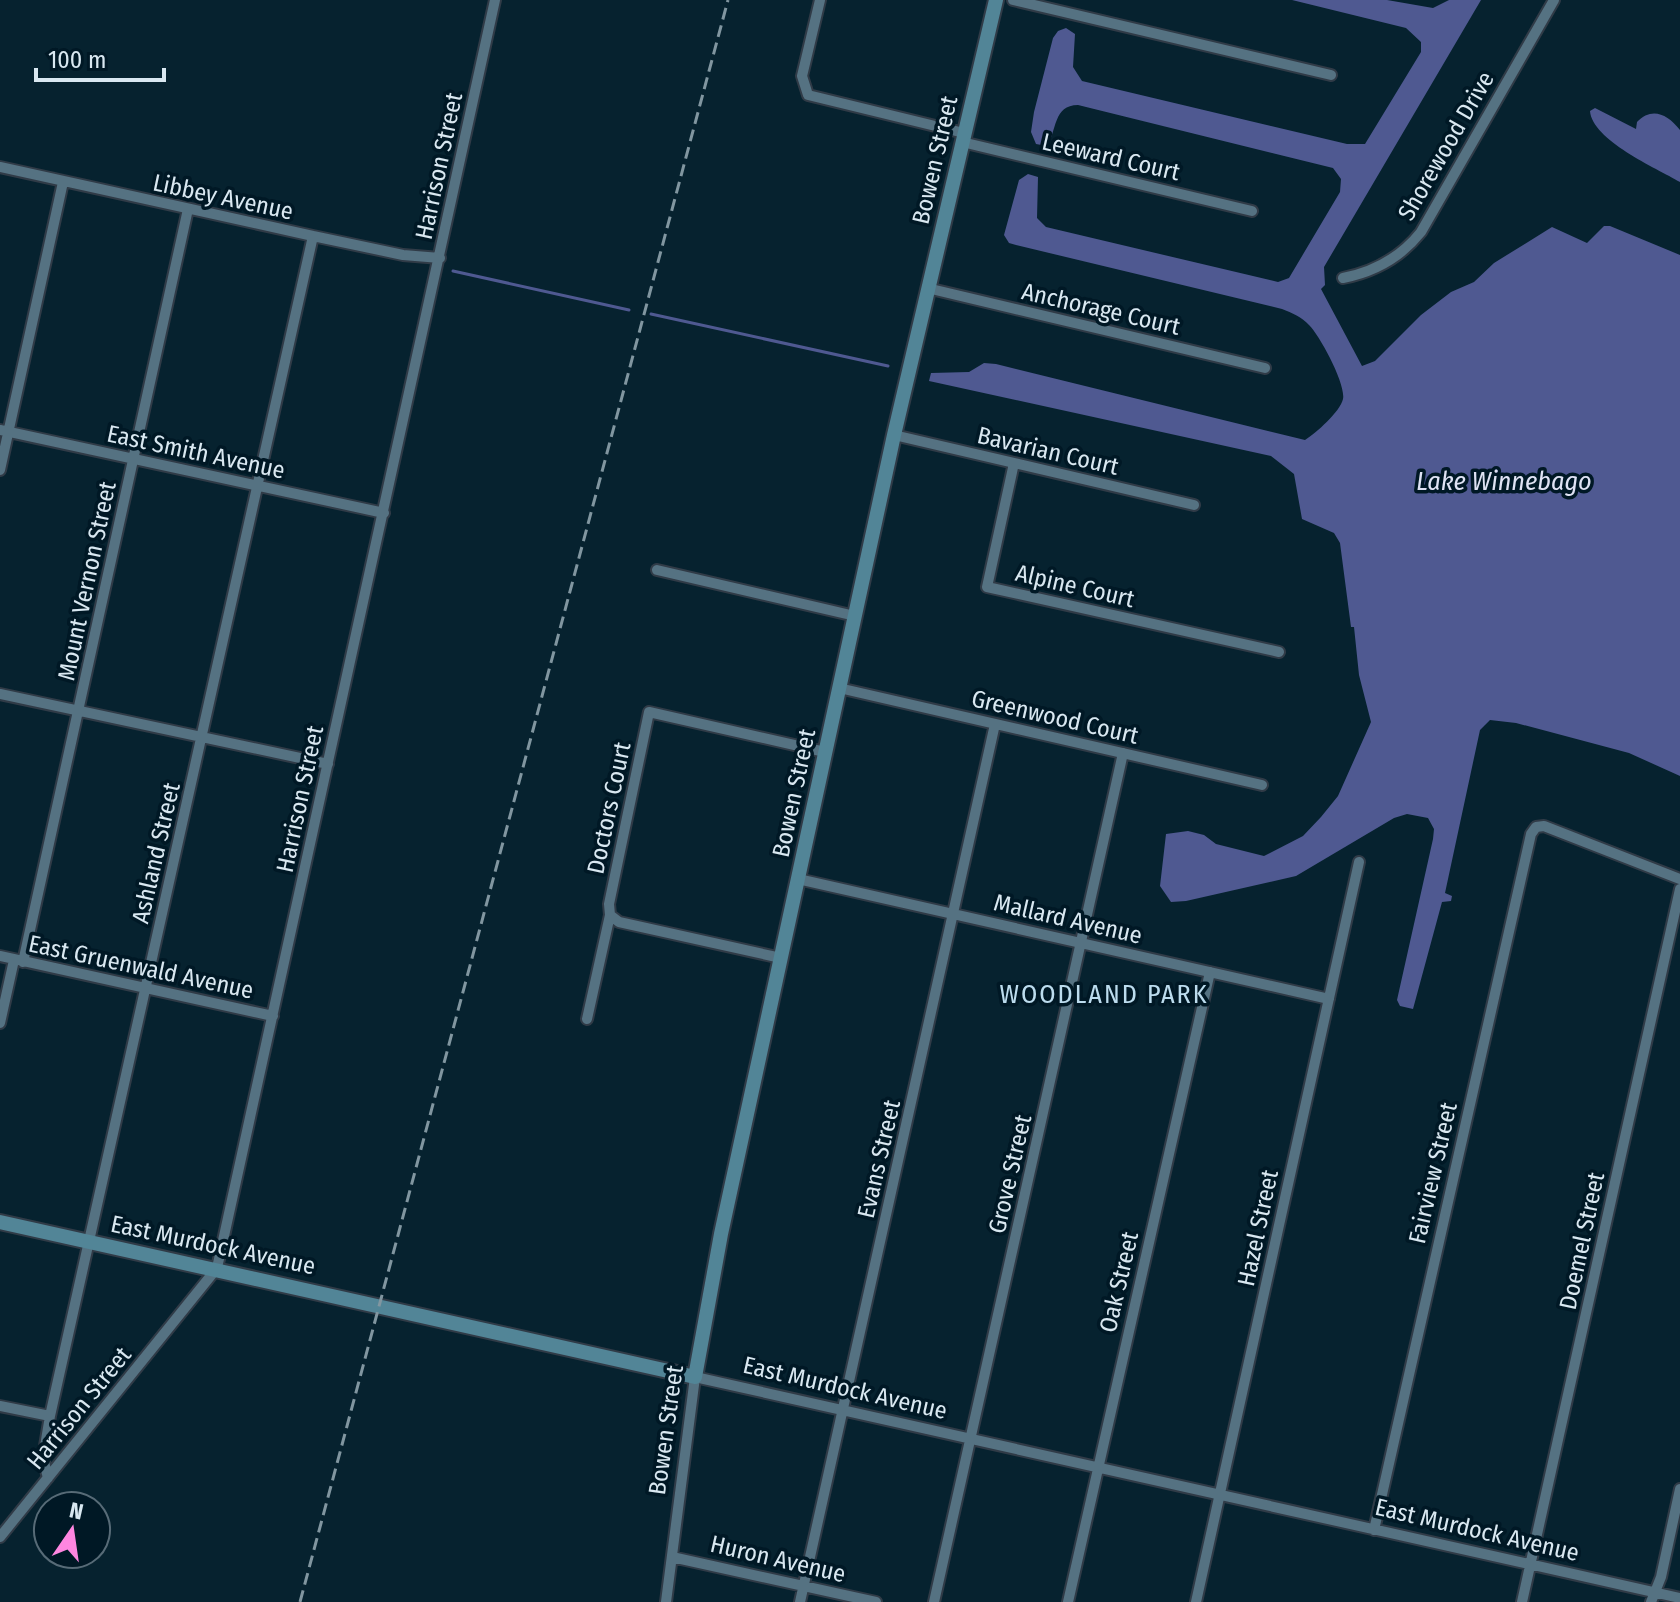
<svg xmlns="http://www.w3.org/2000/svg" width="1680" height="1602" font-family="'Fira Sans Condensed',sans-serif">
	<rect width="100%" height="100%" fill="#06222f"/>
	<path fill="#4f5991" d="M1292,0H1387L1433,8L1449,0H1481L1324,267L1325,285L1321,289L1362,366L1375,361L1421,315L1451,292L1474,282L1494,263L1552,227L1587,243L1604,226H1610L1680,255V776L1629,753L1516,723L1490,720L1480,730L1445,893L1452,896L1451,901L1442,902L1413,1009L1400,1006L1397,1000L1433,839L1434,829L1428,818L1407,814L1394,818L1296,876L1186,901L1171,902L1160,886L1166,834L1188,831L1204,835L1216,844L1264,856L1303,836L1321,817L1338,796L1371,722L1359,675L1354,627H1351L1340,543L1334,533L1302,519L1294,474L1271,456L929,381L931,373L969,372L984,363L996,364L1305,440C1316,433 1340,412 1343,399C1346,384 1320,336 1309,325C1302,317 1292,313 1282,309L1016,245L1009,243L1004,235L1019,180L1028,174L1038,177L1037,218L1046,227L1278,282L1289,278L1340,192L1341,179L1333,168L1078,105C1053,105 1057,131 1047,146L1036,144L1031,132L1034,112L1053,38L1058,31L1066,28L1075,34L1073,67L1082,81L1347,144H1365L1421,52V42L1406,28Z
		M1595,108L1636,129L1637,122C1651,107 1667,113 1680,130V182C1656,168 1592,140 1590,111Z"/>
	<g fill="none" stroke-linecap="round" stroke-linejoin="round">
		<path stroke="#4f5991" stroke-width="3" d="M453,271L629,310
			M651,314L888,366"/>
		<defs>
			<path id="minor" d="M820,0L802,76L808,95L964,133
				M1013,0L1331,75
				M962,142L1252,211
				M0,167L313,236L403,255L440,258
				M1343,278C1374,272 1401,257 1421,232L1554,0
				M927,288L1265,368
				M0,430L384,513
				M894,435L1194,505
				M1014,463L987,587L1279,652
				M0,470L63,182
				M657,570L855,616
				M839,688L1262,785
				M0,694L328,764
				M798,879L1329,999
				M0,956L273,1016
				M781,958L619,922L610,915L609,904L649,712L825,752
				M23,962L188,209
				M587,1019L610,915
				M0,1023L14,960
				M0,1406L50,1416
				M48,1478L43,1458L50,1416L313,236
				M1374,1530L1531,834L1536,827L1544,826L1680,879
				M0,1537L217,1268L495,0
				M672,1557L876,1602
				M666,1602L695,1377L1680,1598
				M800,1602L995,724
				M934,1602L1123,753
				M1068,1602L1210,972
				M1196,1602L1359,862
				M1522,1602L1680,889
				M1651,1602L1661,1577L1680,1489"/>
			<path id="secondary" d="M0,1222L695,1377L721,1234L894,435L996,0"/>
		</defs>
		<use href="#minor" stroke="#303b47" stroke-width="14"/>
		<use href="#secondary" stroke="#303b47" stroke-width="18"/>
		<use href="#minor" stroke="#557282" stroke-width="10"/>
		<use href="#secondary" stroke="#528597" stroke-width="14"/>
		<path stroke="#8196a0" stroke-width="3" stroke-dasharray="12 6" stroke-linecap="butt" d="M300,1602L728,0"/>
	</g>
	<g text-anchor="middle" stroke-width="7" stroke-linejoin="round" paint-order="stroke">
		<g font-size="24" fill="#d9e8f1" stroke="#001825">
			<text transform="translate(1446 146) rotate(-60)" y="8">Shorewood Drive</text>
			<text transform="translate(1111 157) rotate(13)" y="8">Leeward Court</text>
			<text transform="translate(935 160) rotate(-77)" y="8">Bowen Street</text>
			<text transform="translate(439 166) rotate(-78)" y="8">Harrison Street</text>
			<text transform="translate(223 197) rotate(12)" y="8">Libbey Avenue</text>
			<text transform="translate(1101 309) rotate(13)" y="8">Anchorage Court</text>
			<text transform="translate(1048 451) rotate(13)" y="8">Bavarian Court</text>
			<text transform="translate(196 452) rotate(12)" y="8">East Smith Avenue</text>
			<text transform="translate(87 581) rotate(-78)" y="8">Mount Vernon Street</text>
			<text transform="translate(1075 586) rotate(13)" y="8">Alpine Court</text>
			<text transform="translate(1055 717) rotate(13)" y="8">Greenwood Court</text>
			<text transform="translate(794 793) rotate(-78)" y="8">Bowen Street</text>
			<text transform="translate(300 799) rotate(-78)" y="8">Harrison Street</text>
			<text transform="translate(609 808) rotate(-78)" y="8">Doctors Court</text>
			<text transform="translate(156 853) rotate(-77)" y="8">Ashland Street</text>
			<text transform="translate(1068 919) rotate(13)" y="8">Mallard Avenue</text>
			<text transform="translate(141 967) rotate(12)" y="8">East Gruenwald Avenue</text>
			<text transform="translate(879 1159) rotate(-77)" y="8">Evans Street</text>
			<text transform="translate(1433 1173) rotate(-77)" y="8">Fairview Street</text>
			<text transform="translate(1010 1174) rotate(-77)" y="8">Grove Street</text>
			<text transform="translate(1258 1228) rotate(-78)" y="8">Hazel Street</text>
			<text transform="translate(1582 1241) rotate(-78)" y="8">Doemel Street</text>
			<text transform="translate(213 1245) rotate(12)" y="8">East Murdock Avenue</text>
			<text transform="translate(1119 1282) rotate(-77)" y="8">Oak Street</text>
			<text transform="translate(845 1388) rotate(13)" y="8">East Murdock Avenue</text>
			<text transform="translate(79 1408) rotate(-51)" y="8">Harrison Street</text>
			<text transform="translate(666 1430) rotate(-82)" y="8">Bowen Street</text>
			<text transform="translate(1477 1530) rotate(13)" y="8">East Murdock Avenue</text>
			<text transform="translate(778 1559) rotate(13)" y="8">Huron Avenue</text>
		</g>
		<g font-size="26" font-style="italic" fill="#dfe3f4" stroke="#001825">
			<text x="1504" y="490">Lake Winnebago</text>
		</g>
		<g font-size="26" letter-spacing="2" fill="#bcdcee" stroke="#001825">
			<text x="1104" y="1003">WOODLAND PARK</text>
		</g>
	</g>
	<g transform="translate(72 1530) rotate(13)"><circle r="38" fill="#001825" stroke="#576b77" stroke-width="2"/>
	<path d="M0-6L14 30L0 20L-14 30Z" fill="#fe86e0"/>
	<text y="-12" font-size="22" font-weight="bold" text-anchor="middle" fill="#d9e8f1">N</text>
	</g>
	<path d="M36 68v12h128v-12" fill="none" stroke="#d9e8f1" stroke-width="4"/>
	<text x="48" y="68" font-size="24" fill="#d9e8f1" stroke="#001825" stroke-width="6" paint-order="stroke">100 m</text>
</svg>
